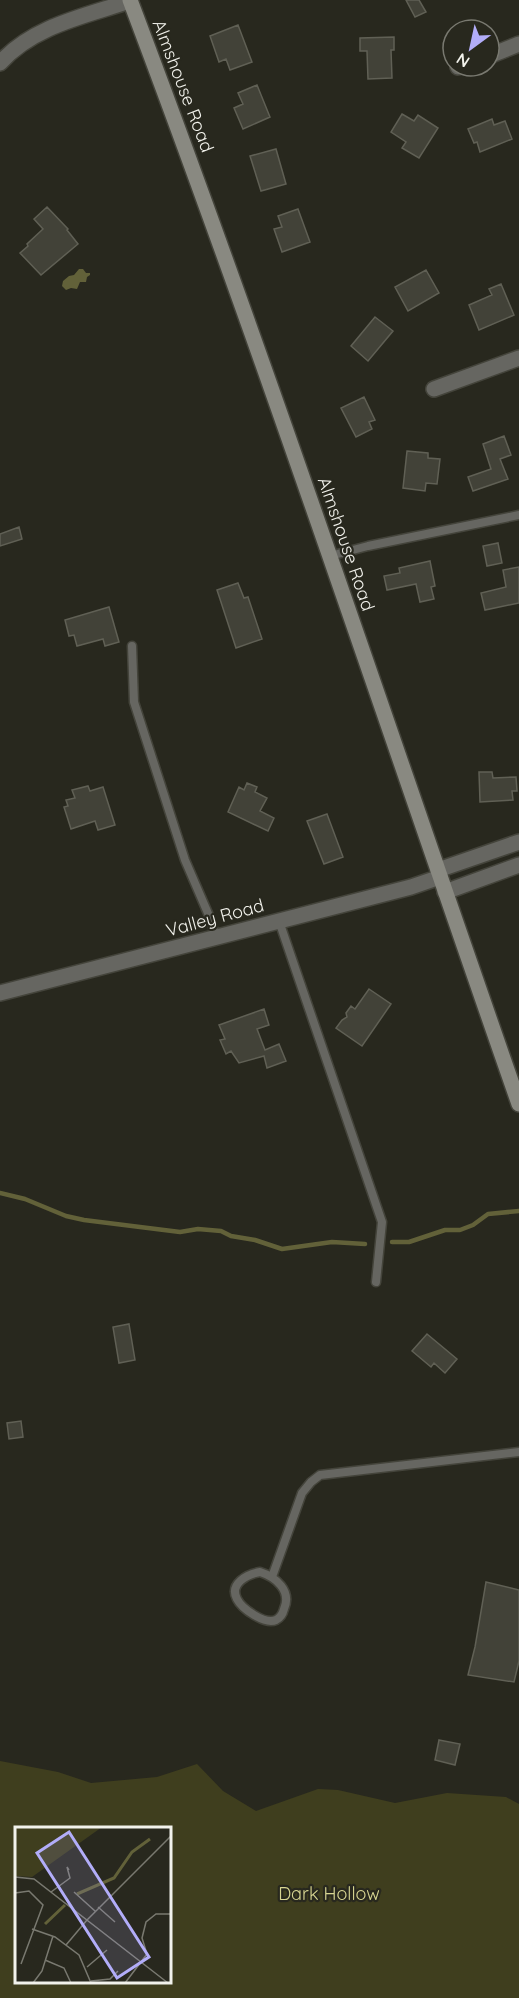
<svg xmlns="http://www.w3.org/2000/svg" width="519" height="1998" font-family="Quicksand,sans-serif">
	<rect width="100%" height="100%" fill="#28281e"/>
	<path fill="#3f3e1e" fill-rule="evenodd" d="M0,1761L58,1772L91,1783L157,1777L197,1764L223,1791L256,1811L318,1789L338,1790L395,1803L447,1793L506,1797L519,1804V1998H0ZM16,1828H170V1982H16Z"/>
	<path fill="#626139" d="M79,269H83L86,273H90V275L87,277L86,282H80L77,289L71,288L66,290L62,286L63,281L69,276L74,275Z"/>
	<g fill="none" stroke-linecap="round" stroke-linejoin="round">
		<path stroke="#626139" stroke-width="4.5" d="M0,1193L25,1199L66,1216L84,1220L180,1232L198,1229L221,1231L231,1236L255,1240L282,1249L332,1242L365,1244
			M392,1242H409L445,1230H460L473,1225L488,1214L519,1211"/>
	</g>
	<path fill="#424238" stroke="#606055" stroke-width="1.5" d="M406,0H419L426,12L415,17Z
		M238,25L252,62L230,70L226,59L219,62L210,36Z
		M394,37V50H391L392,78L368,79L367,51H360V38Z
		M257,85L270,117L243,129L234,108L243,104L238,93Z
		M402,114L414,121L418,115L438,128L419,158L402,148L406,142L391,132Z
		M492,119L494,125L505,121L512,139L480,152L477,142L474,143L468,129Z
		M276,149L286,184L261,191L250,156Z
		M47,207L68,229L67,230L78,244L41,275L20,253L28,246L27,244L43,229L34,219Z
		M298,209L310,242L282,252L274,229L282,227L278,216Z
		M426,270L439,293L408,311L395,287Z
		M501,284L514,315L479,330L469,305L492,295L489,289Z
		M375,317L393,331L368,361L351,346Z
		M364,397L375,420L369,422L372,429L356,437L341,408Z
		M504,436L511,455L500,459L508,479L473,491L468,477L491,469L483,444Z
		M407,451L428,453V458L440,459L437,484L426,483L425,491L403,488Z
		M19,527L22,539L0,546V534Z
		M498,543L502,563L487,566L483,546Z
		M430,561L435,586L431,587L434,599L420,602L416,584L387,590L384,576L400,573L399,568Z
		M519,567V603L485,610L481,593L506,587L503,570Z
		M238,583L244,598L248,597L262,639L236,648L217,590Z
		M109,607L119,642L105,646L103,639L77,646L74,635L69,636L65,620Z
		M479,772H492L493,778L516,777L517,791H512L513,800L480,802Z
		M247,783L257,787L255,792L267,798L260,811L274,818L268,831L228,812L239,787L244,790Z
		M88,786L90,791L103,787L115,825L98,830L95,821L71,829L64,807L68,806L66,800L75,798L72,790Z
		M327,814L343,857L324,864L307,821Z
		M369,989L391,1004L362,1046L336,1028L342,1020L347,1017L346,1013L351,1006L355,1009Z
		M264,1009L269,1025L257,1029L265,1050L279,1044L286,1061L267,1068L264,1056L239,1063L231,1051L226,1054L220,1040L225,1039L219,1025Z
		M129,1324L135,1360L119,1363L113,1327Z
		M427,1334L457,1359L445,1373L434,1363L431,1367L412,1351Z
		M21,1421L23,1437L9,1439L7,1423Z
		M486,1582L519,1590V1661L514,1682L468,1675L475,1647Z
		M439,1740L460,1744L455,1765L435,1760Z"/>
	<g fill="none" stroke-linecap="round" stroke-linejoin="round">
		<defs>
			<path id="lane" d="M330,556L368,546L519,515
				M132,646L134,702L185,860L210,918L216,938
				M279,921L382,1222L376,1282
				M260,1572C276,1577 292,1591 284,1609C283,1613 280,1618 276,1620C265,1625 242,1609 237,1599C229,1584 247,1574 260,1572Z
				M272,1577L302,1493L311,1482L320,1475L519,1452"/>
			<path id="street" d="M489,56L519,44
				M0,63C33,26 85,16 130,1
				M458,67L461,66
				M434,389L519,358
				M438,870L519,842
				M445,892L519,865
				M0,993L411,887L440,877"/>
			<path id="secondary" d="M130,0C268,365 390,735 519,1104"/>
		</defs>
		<use href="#lane" stroke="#44443b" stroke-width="11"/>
		<use href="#street" stroke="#44443b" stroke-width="18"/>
		<use href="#secondary" stroke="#44443b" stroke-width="18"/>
		<use href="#lane" stroke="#666661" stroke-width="8"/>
		<use href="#street" stroke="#666661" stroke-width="15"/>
		<use href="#secondary" stroke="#898981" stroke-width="15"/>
	</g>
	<g text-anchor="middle" stroke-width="4.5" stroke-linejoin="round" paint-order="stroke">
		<g font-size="18" fill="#f2f2ec" stroke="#28281e">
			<text transform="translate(183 86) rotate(69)" y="6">Almshouse Road</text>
			<text transform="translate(346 544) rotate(71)" y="6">Almshouse Road</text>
			<text transform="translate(215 918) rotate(-15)" y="6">Valley Road</text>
		</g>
		<g font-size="18" fill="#d8d692" stroke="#28281e">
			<text x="329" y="1900">Dark Hollow</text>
		</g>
	</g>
	<g transform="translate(15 1827)">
		<rect width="156" height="156" fill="#28281e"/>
		<path d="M0,0H87L17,50L0,49Z" fill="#3f3e1e"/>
		<path fill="none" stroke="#626139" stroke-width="3" d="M62,67L99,51L117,25L135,12M30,97L50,78"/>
		<path fill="none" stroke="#797970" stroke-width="1.5" d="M0,50L19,52L153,156M36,65L55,51L52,40L54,43M59,65L80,84M0,66L14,64L28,78L6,137M83,80L100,95M72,93L156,9M17,102L40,110L64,128L76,156M51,118L72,93M30,133L49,141L56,156M72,140L92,123M76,154L95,152L103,144M18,156L27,144L38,109M110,156L132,127L127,111L131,95L141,87H156"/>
		<path fill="#b2adf9" fill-opacity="0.15" stroke="#b2adf9" stroke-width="3" d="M54,5L134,130L102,151L22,26Z"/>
		<rect width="156" height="156" fill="none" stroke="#f2f2ec" stroke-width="3"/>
	</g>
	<g transform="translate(471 48) rotate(213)"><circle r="28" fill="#28281e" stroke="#797970" stroke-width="1.5"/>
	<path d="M0-4.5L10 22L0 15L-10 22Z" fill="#b2adf9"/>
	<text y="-9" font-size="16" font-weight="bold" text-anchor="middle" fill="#f2f2ec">N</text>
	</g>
</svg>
